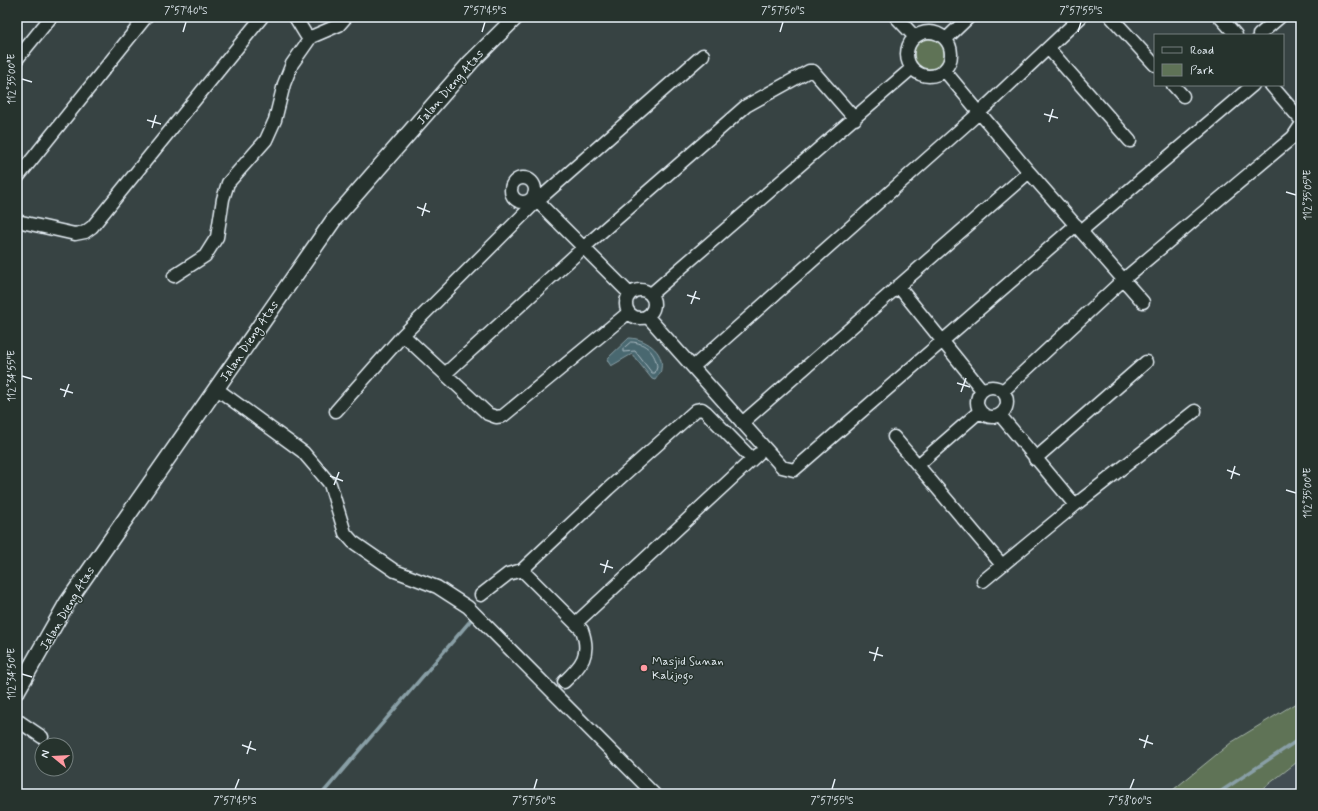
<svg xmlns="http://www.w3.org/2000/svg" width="1318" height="811" font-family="Mynerve,sans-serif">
	<rect width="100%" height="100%" fill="#374343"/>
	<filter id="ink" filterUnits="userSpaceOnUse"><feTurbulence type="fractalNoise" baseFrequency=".025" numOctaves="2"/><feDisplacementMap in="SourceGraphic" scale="8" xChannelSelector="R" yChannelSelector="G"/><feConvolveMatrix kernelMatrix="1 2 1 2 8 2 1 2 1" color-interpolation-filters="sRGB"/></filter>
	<g filter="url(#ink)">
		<path fill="#434e52" d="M1301,759V794H1256L1291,767Z"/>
		<path fill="#5f7357" stroke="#a4b2a8" d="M914 54a15 15 0 1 1 30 0a15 15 0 1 1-30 0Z
			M1301,700V759L1256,794H1168L1232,742Z"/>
		<path fill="#4a6870" stroke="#899fa6" d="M629,338C644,338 665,351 661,369C661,373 657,377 655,380L652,379L632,354L611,366L607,360L609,357Z"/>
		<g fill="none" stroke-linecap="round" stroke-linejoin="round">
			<path stroke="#a9bac2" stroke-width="1" d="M631,342C646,342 656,354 657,367L655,373H652L635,351L623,352V349Z"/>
			<path stroke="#899fa6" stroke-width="3.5" d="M322,794L471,620
				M1217,794L1301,738"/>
			<defs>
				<path id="minor" d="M295,17L306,35L311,37L339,25L346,17
					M896,17L915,37
					M1111,17L1155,65
					M1220,17L1236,35
					M907 54a22 22 0 1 1 44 0a22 22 0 1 1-44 0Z
					M1259,35L1280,17
					M946,39L969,17
					M1048,48L1130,141
					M17,59L51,17
					M1173,85L1183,96
					M1271,85L1301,120
					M1029,172L1143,302
					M511 190a12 12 0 1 1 24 0a12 12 0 1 1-24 0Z
					M17,178L146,17
					M533,197L630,294
					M17,221L75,234L85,232L92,227L262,17
					M1081,231L1253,85
					M174,276L205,256L217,237L223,199L228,183L266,140L275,120L284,84L292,64L311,37
					M898,286L982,390
					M626 304a14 14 0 1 1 28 0a14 14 0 1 1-28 0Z
					M651,294L912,68
					M647,316L782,467L794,470L1076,225
					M403,335L488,414L496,417L503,416L628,313
					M693,367L980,112L1081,17
					M445,374L583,248L730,120L746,106L809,71H813L855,119
					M977 402a15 15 0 1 1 30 0a15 15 0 1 1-30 0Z
					M217,389L303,452L315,466L330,484L345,533L353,542L395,571L437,587L468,607L654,794
					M1003,391L1124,279L1293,137L1301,125
					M336,411L403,335L537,201L703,55
					M1000,415L1075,505
					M742,423L1029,172L944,70
					M894,437L1002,565
					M1035,459L1146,362
					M918,465L980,411
					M522,570L582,630C591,655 582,665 564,682
					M983,581L1075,505L1195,411
					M481,595L508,574L522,570L608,489L696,410L702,409L706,412L752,459
					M577,622L758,454
					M17,720L42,737"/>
				<path id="tertiary" d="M17,691L67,603L101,554L335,218L471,62L516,17"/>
			</defs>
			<use href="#minor" stroke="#e8f1f8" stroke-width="15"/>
			<use href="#tertiary" stroke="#e8f1f8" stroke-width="18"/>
			<use href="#minor" stroke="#26332d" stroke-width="12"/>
			<use href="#tertiary" stroke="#26332d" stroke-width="15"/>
		</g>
	</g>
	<path fill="none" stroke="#e8f1f8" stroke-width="1.5" d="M183,32L186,22M482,32L485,22M780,32L783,22M1078,32L1081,22M22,79L32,82M1044,114L1058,118M147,120L161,124M1049,122L1053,109M152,128L156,115M1286,192L1296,195M417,207L430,212M422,216L426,203M687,295L700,299M691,304L696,291M22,376L32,379M957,383L970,387M60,389L73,393M961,392L966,378M64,397L69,384M1227,470L1240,475M330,476L343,481M1231,479L1235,466M334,485L339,472M1286,490L1296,493M600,564L613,568M604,573L608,560M869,652L883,656M874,661L878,647M22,674L32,677M1139,739L1153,744M242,745L256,750M1144,748L1148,735M247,754L251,741M235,789L239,779M534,789L537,779M832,789L835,779M1130,789L1134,779"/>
	<circle fill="#ff9aa2" stroke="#26332d" stroke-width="1.5" cx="644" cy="668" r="4"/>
	<g text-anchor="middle" stroke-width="3" stroke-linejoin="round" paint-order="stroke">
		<g font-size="12" fill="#e8f1f8" stroke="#26332d">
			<text transform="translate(450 87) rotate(-49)" y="4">Jalan Dieng Atas</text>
			<text transform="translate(249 341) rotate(-56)" y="4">Jalan Dieng Atas</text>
			<text transform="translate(67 608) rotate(-59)" y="4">Jalan Dieng Atas</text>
		</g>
		<g font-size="12" fill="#e8f1f8" stroke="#26332d" text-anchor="start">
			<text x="652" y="665">Masjid Sunan<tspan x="652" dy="14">Kalijogo</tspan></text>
		</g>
	</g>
	<rect width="1318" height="811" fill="none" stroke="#26332d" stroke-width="44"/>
	<rect x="1154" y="34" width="130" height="52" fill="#26332d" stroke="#747f7e"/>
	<rect x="1162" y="47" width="20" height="6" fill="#26332d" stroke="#747f7e"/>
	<text x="1190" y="54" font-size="12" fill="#e8f1f8">Road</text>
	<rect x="1162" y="64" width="20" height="12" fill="#5f7357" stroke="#747f7e"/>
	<text x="1190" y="74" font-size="12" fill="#e8f1f8">Park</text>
	<g transform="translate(54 757) rotate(288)"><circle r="19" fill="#26332d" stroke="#747f7e"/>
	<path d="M0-3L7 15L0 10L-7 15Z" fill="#ff9aa2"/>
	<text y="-6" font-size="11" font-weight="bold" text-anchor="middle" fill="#e8f1f8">N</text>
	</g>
	<rect x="22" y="22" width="1274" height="767" fill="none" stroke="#e8f1f8" stroke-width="1.5"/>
	<g font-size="10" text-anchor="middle" fill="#e8f1f8">
		<text x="186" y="14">7°57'40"S</text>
		<text x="485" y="14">7°57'45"S</text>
		<text x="783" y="14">7°57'50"S</text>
		<text x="1081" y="14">7°57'55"S</text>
		<text transform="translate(11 79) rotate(-90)" y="4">112°35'00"E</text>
		<text transform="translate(1307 195) rotate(-90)" y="4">112°35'05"E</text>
		<text transform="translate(11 376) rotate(-90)" y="4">112°34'55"E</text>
		<text transform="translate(1307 493) rotate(-90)" y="4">112°35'00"E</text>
		<text transform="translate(11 674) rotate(-90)" y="4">112°34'50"E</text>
		<text x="235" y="804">7°57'45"S</text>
		<text x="534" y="804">7°57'50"S</text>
		<text x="832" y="804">7°57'55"S</text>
		<text x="1130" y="804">7°58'00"S</text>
	</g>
</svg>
